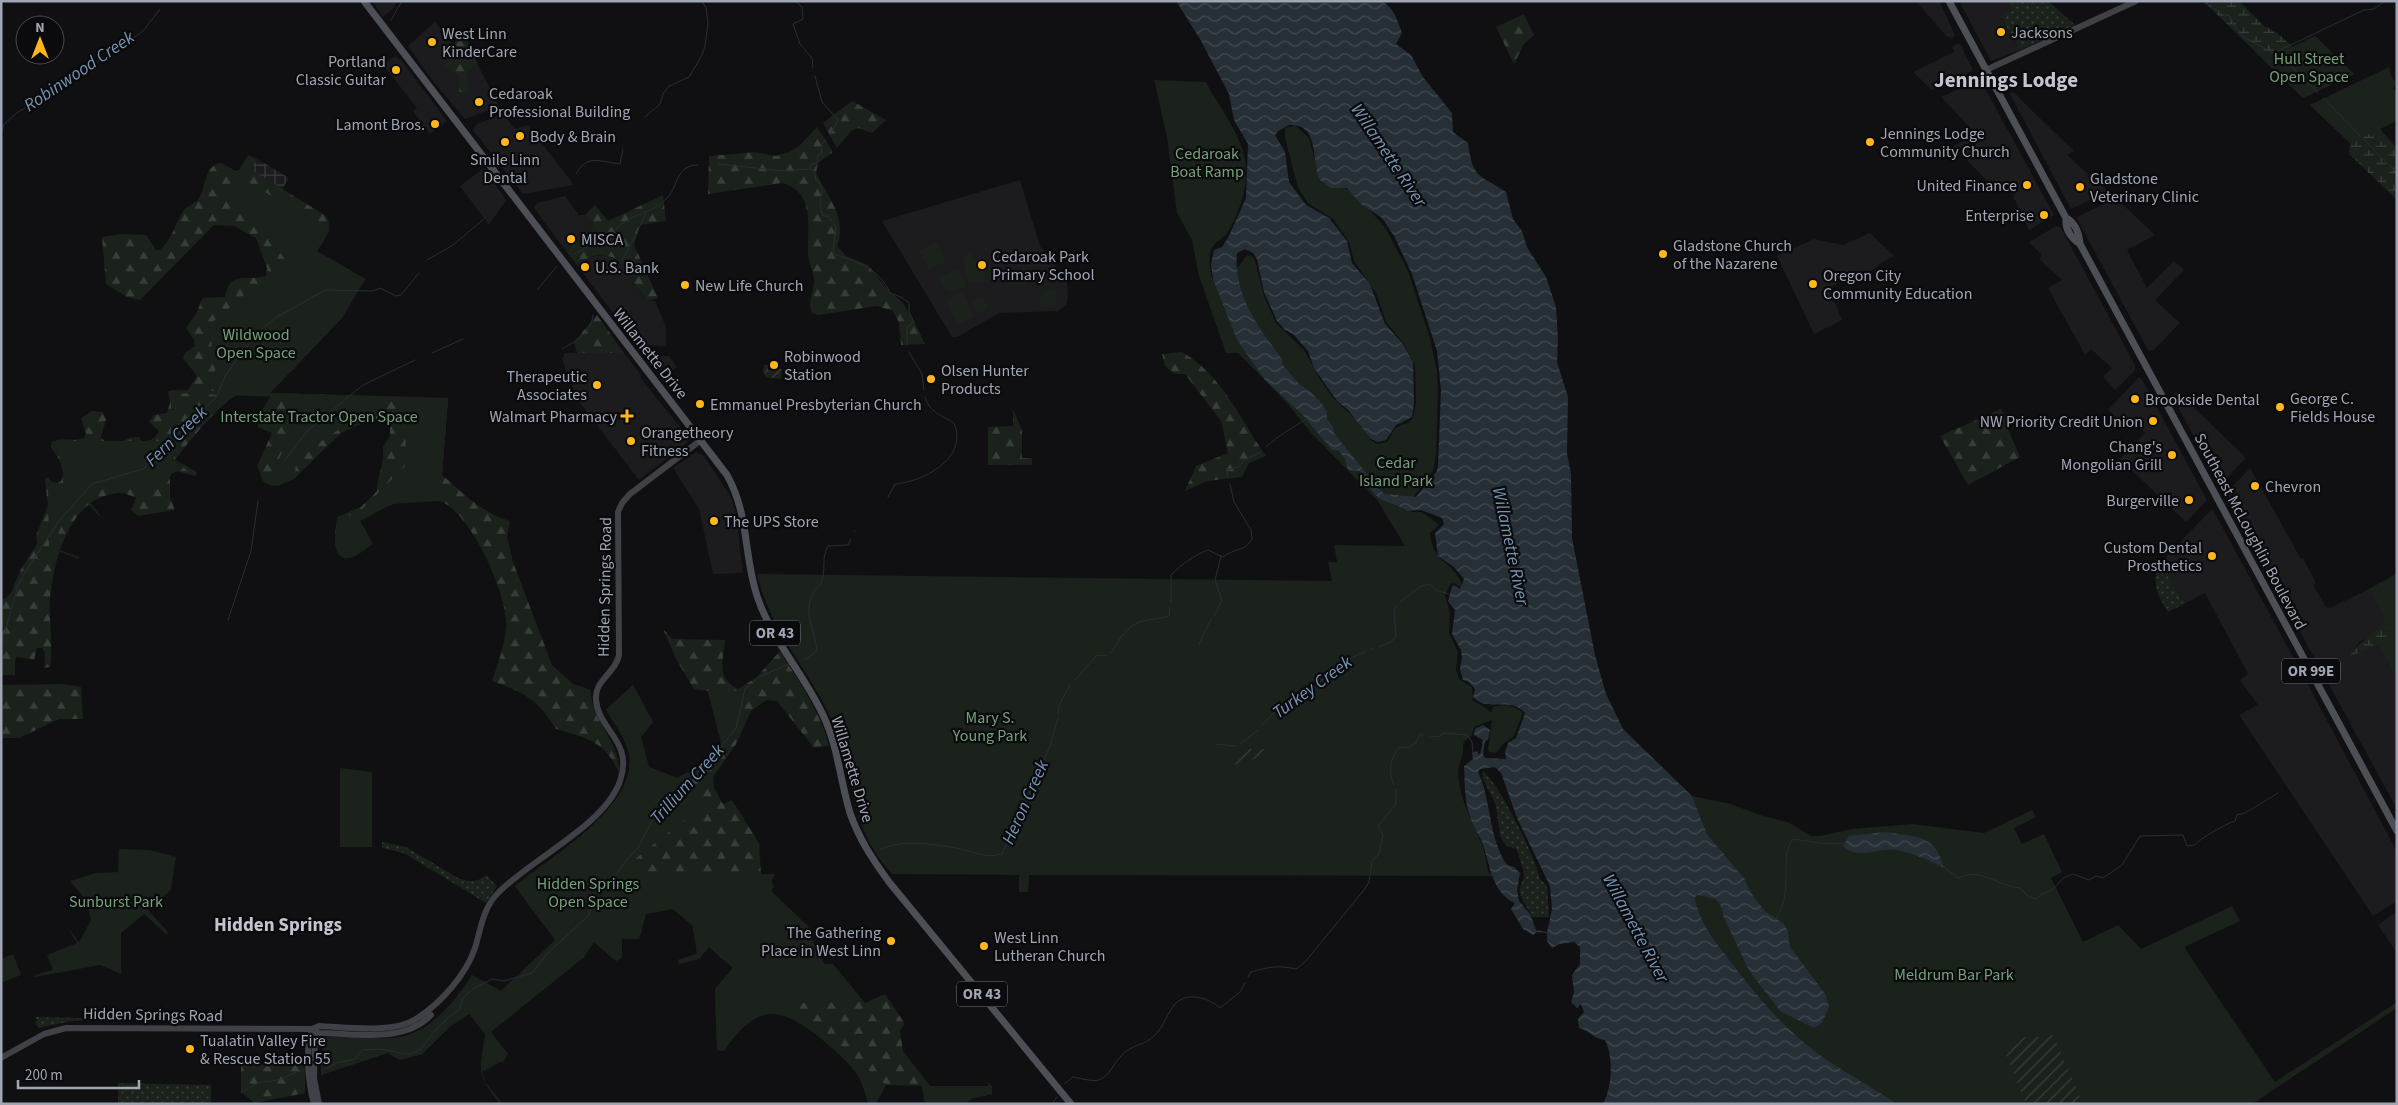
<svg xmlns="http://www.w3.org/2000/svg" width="2398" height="1105" font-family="'Source Sans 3',sans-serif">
	<defs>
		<pattern id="industrial-grid" width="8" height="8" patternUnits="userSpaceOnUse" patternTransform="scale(1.25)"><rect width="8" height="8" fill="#1c1c1f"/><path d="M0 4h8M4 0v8" fill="none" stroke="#3a3a3d"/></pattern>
		<pattern id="grass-dots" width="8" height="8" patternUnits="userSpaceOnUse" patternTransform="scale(1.25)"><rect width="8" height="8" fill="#1a221b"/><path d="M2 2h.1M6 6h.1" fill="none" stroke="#383f3a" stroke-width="1.8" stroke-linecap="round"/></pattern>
		<pattern id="forest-firs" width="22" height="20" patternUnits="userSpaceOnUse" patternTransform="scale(1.25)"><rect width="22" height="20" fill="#1a221b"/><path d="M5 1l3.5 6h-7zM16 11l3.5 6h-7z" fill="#383f3a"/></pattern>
		<pattern id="wetland-marsh" width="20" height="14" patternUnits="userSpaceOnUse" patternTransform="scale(1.25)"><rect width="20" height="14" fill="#1a221b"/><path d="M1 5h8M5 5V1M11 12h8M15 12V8" fill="none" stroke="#383f3a"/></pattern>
		<pattern id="garden-furrows" width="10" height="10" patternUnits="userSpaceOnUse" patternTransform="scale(1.25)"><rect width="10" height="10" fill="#1a221b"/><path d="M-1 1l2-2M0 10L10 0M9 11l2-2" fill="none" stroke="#383f3a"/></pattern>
		<pattern id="water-waves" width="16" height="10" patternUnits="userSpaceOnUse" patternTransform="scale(1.25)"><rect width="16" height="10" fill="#262f36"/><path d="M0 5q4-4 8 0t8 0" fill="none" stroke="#424a51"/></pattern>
	</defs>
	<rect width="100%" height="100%" fill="#101012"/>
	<path fill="#1c1c1f" d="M372,1H396L394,8L383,17Z
		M1916,1H1939L1955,35L1952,38L1946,36Z
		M1959,1H2021L2007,5L2012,10L2001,18L2020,50L1991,61Z
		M435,22L459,52L445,64L459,79L460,93L467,92V72L478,65L499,106L465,119L431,79L408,46Z
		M1957,44H1960L1972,68V71L1932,90L1913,72L1954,52L1952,47Z
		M395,56L402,61L447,121L430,134L413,111L417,108L383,65Z
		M1979,80L1981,81L2054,215L2029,230L2013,196L2015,195L2010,183L1995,189L1953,146L1977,135L1941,97Z
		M2013,92L2074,151L2067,155L2108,192L2071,209L2010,94Z
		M503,114L515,129L528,125L574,185L523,194L473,130L477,124Z
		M484,168L506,200L489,225L460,186Z
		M1020,180L1040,246L1067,280L1068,298L1066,305L1058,311L999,313L957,337H952L882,221Z
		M565,196L579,215H585L593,223V228L583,238L566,251L534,208L537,203Z
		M2116,198L2155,235L2127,250L2147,288L2174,261L2184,270L2155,300L2180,323L2153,351L2148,350L2077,219V217Z
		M2056,226L2061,228L2135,365V370L2115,390L2103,377L2112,368L2091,349L2085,355L2048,288L2062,280L2040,260L2041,254L2029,242Z
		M1870,233L1894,256L1879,264L1875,269L1845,282L1843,280L1830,288V298L1835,303L1842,320L1814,334L1777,256L1814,239L1843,245Z
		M605,255L626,264L637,277L632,282L648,301H655L666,327V346L637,345L577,265L586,257Z
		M565,353H624L641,375V379L686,434L688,442L639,480L577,399L562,359Z
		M651,356H669L677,367L663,378L648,359Z
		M2138,378H2141L2207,500L2186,522L2120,459L2145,433L2132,420L2126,426L2108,410Z
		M2177,391L2246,458L2222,483H2219L2172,396Z
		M696,452L704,456L731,497L736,513L743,573L713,574L699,509L673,468Z
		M2250,468L2301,559L2303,558L2316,583L2313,585L2326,607L2330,608L2369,589L2385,620L2374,635L2359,642L2350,655L2379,646L2397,679V809L2225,494Z
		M2211,510H2213L2305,679L2397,852V901L2373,916L2239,715L2258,705L2240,680L2248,674L2205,593L2184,604L2160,563Z
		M2397,911V953L2378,925Z"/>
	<path fill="url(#industrial-grid)" d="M257,159L289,178L276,199L244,180Z"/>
	<path fill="url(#grass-dots)" d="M2021,1H2048L2075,25L2020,50L2001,17L2012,10L2007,4Z
		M2160,563L2184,604L2168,612C2157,595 2151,582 2160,563Z
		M1483,772C1498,780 1537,861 1540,879L1547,886L1549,917H1532C1530,909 1522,903 1520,893C1518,886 1524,881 1524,875C1524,870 1518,854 1516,849L1506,846L1500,836L1496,805L1482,777Z
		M382,842L406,847L458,878C468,882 477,883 486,875L497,886L486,903L404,853L382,848Z
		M35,1017L121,1019V1020L71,1021L39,1028L35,1023L37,1020Z
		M118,1083L211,1085V1104H118Z"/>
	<path fill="url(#forest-firs)" d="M1524,14L1534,35L1524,44L1514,64L1496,27Z
		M460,37L467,40L478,65L467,72L468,92L465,94L458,91V77L444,65L458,52L453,45Z
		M852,101L886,120L872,133L858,128L851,131L837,148L823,123Z
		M817,127L833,152L818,163L816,172C827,197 848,217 837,246L846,256L868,265L887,289L903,303L917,327L925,344L901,345L899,323L893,311L877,306L819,315L812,313C807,302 813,295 814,283C815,273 808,263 808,253C807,227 816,192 782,183L708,194L709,156L755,152L776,156L789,152L799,146Z
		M221,163L236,171L246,169L252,170L326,216C334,229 324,239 317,251L365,279L342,318L270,393L448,398L442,475C463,493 482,513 510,521L507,537L513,562L552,665L573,684L591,690C590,721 621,741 619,773C605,741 587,738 556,729C537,699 525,693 492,681C498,663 505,645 506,626C508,595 470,511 440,501C434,499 397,502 390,505C380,509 370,516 360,521L373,544C367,548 360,554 353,557C329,565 336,529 337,517L361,507L377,491C377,475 385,463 383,447L390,436V428L383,421L372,419L341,433L294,479L272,486L263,481L257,466L272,433L258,427L257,417L271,396C260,394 247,390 237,395C221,402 186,445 175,460L197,472L195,476L177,471L170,475V497L175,510L138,516L131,510L136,498C131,496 124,492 118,493C72,497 56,552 51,590C47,615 54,642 50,667L44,668L45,653L42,648H37L34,660L17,657L15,660V675H1V599H5L11,593L21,569L37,544L36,535L48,506L45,479L48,477L52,482L58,483L62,480C65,467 58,457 51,447L52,442C62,437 73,442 84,438L86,434L81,418L92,411L103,412L106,420L101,437L111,447L129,438L139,437L142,441C151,441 155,439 159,431L149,422L154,415L167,413L170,403L168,391H187L197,376L183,358L185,353L195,346L194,340L186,328C189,322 193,319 196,314C199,309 199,304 203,298L225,297C230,269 247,282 266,276L267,268L256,238L234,226L214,225L140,300L127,297L106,284L102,237L121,234L146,235L156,250H160C174,236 174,225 184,210C189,204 196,204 199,198C207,186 204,165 221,163Z
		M663,195L666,221L640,225L634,245L658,298L648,301L632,281L637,277C621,257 599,246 577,265L566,251L583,238L593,228V223L585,215L595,205L608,221Z
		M597,315L624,353H577L574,342Z
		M1182,352C1223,376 1240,419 1266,456L1249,463L1242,477L1207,481L1185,491L1196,466L1228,453L1221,421L1185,374H1175L1165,366L1162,354Z
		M1013,409L1022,430V458H1032V465H988V427L1013,426Z
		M2001,409L2011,425L2008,429L2020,457L1968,485L1940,436Z
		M663,629L672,639L725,640C723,660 716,679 738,689L757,677L780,651C798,681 821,712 829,746L814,748L777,701L766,700L751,711L736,744L713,777L714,788L723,804L732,800L759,843L761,874H775L771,881L774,887L771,891L813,931L810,934L818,954L825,964H833L865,1003L885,994L905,1024L900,1030L903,1051L930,1086H989L987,1082L992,1086V1094L973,1098L964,1104H925L922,1086L886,1085L874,1080L863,1081C843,1055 792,1000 756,1017C742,1024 732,1039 724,1051L717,1050L715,989L733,968L709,947L699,959L679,964L678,960L697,954L693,926L673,909L646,914L639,939H622V958L616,961L594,942L583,958L469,1014L449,1027L422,1054L400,1060L388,1053L321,1075L323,1038C346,1035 370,1039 393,1038C428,1036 455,1002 472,975L501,991L555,940L515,886C551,857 639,806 629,753C625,737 614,723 606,710L633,685L653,722L641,737L649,767L677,778L703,764L721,742L708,691L694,689L676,659Z
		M63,684L81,687L83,719H59L19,738H1V685Z
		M305,1062V1093L255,1103L241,1092V1064Z"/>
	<path fill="url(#wetland-marsh)" d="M2203,1H2239L2264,26L2276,32L2293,47L2315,36L2354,74L2303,98Z
		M2310,105L2358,110L2380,129L2397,148V200L2349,154L2350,143Z
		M2397,574V679L2379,646L2349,656C2360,641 2374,634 2385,620L2369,589Z"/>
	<path fill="#1a221b" d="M2315,36L2354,74L2303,98L2264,60Z
		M2389,67L2391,76L2396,83L2393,88L2397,91V121L2350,143L2310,105Z
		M1154,80L1206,82C1219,108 1240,131 1245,160C1249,184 1241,209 1229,230C1225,237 1221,238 1216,243C1206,251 1210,269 1212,279L1238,267L1247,255L1254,257L1264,296L1276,323L1304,350L1321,381L1334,399L1359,422L1371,440L1378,444L1387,442L1395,428L1410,422L1413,417L1416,402L1415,365L1404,344L1386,322L1376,293L1354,261L1349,242L1333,219L1308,203L1298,188L1285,138V128L1295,125L1309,138L1319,175L1334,187L1350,189L1385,227L1408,271L1430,338L1437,371L1438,392L1436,455L1433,471L1415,495L1411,512H1422L1438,524V526L1430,533C1432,563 1452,560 1462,584L1460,587L1454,583L1450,584L1445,596L1450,613L1449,633L1458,652L1456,670L1460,680L1472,687L1473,701L1486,708L1491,713L1493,707C1504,704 1515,705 1523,713L1514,736L1503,744L1496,753L1489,752L1488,749L1492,720L1474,727L1472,735C1461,744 1464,740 1463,753C1462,760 1458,765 1458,772C1459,800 1473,821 1482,845C1485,854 1487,863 1488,872L1495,876L1029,875L1028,892H1019V875L892,874C846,823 858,783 835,727C813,673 770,632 757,574L1332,581L1328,562H1337L1334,545L1405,546L1378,501L1312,434L1286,402L1238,353H1226L1199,276L1192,240L1177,213L1167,137Z
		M248,155L257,159L244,180L330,230L317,251L365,279L342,318L270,393L448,398L440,501L392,504L360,521L373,544L355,556H342L335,546L337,517L356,515L405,466L407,401L384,400L297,457L294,479L277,486L265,483L260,474L274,472L303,398L175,393L174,460L197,472L195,476L171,459V476L142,489L120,484L100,485L85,496L100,515L99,516L83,498L69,509L52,547L79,557L78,559L49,547L48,484L63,483V467L53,441H171V390L218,391L209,325L286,260L236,201L225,193Z
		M937,242L946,261L929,270L919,251Z
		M971,253L984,272V282L969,284L963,261L967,254Z
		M958,269L967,287L950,291L944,288L938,278Z
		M1007,275H1025L1026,284H1007Z
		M1052,289H1056V306L1039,307C1039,297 1042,291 1052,289Z
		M962,292L974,316L958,325L946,301Z
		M982,296L988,308L976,314L972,303Z
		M2397,574V679L2379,646L2395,638L2369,589Z
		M633,685L653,722L641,737L649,767L677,778L703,764L721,742L708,691H746C744,706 744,725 736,738C724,757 700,766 684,782L705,803L629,864L641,875L775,874L771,881L774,887L771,891L813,931L810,934C812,945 819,955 825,964H833L860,1002L790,1003L886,1085L876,1104H868C860,1070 851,1065 826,1043C782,1006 759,1000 724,1051L717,1050L715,989L733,968L709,947L699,959L679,964L678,960L697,954L693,926L673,909L646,914L639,939H622V958L616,961L594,942L583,958L491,1032L508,1054L503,1062H500L482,1072L485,1082L503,1104H500C475,1073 480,1072 485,1034L469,1014L449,1027L422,1054L400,1060L388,1053L321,1075L323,1038C346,1035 370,1039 393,1038C428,1036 455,1002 472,975L501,991L555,940L515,886C551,857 639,806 629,753C625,737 614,723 606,710Z
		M340,768L372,772V847H340Z
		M1692,796L1731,804L1760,815L1790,823L1811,836H1820L1852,829L1912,824L1984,833L2032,810L2036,817L2014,828L2022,844L2044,834L2062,872L2051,878L2083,942L2118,925L2141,949L2232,906L2240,921L2184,947L2275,1082L2397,1002V1008L2252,1104H1898C1869,1085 1838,1069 1811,1048C1779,1023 1752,990 1728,958C1714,939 1699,921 1695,898L1697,895L1715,899L1720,904L1724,918L1749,971L1780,1011L1810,1024L1822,1020L1826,995L1796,958L1790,947L1788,931L1783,924L1766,912L1753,896L1744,878L1707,834Z
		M119,849L150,850L176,857L171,890L148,910L168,932L167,935L144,914L121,933V974L100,965L35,977V975L53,970L47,955L77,943L67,927L79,942L91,920L86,900L70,881L96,873L118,872Z
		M13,954L21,975L1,983V959Z
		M987,1082L992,1086V1094L973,1098L964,1104H925L922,1086H989Z"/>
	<path fill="url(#garden-furrows)" d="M764,365H768V370L782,369L781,379L766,377L763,370Z
		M1243,749H1264L1265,756L1233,765L1236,754Z
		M2053,1035L2083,1104H2026L2004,1050C2014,1031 2036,1041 2053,1035Z"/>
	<path fill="url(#water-waves)" fill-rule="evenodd" d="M1176,1H1381C1394,7 1397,20 1402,33L1396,44L1411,55L1423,77L1452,113L1453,132L1468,143C1473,180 1479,174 1506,192L1513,219L1522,231L1527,247L1546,277L1556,307L1558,339L1557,362L1568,397L1567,453L1571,474L1572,538L1595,655L1606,694L1623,729L1692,796L1707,834L1744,878L1753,896L1766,912L1783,923L1788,931L1790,947L1826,995L1829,1007L1822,1023L1814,1028L1780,1011L1749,971L1724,918L1720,904L1715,899L1697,895L1695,898C1699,921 1714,940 1728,958C1752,990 1779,1023 1811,1048C1838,1069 1869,1085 1898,1104H1603C1612,1086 1614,1059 1605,1040C1594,1039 1590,1031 1579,1028L1578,1019L1584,1012L1581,1004L1577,1008L1571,1002L1574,992L1572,975L1580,964V947L1574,942L1559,944L1552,948L1547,941V933L1537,932L1533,935L1523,929L1511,909L1515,903C1493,893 1491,870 1484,848C1481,837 1474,829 1471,819C1464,802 1465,783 1464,766L1473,759L1472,753L1477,751L1480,755L1483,740L1474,735L1475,729L1483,725L1490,730L1488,740L1485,741L1483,754L1485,758L1506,759L1505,752L1508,743L1516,738L1525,713C1510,696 1487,713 1473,697L1475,689L1469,682L1463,680L1460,669L1462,658L1461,650L1452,634L1455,610L1448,601L1452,587L1454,585L1460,589L1464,579L1454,567L1438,556L1435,533L1444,524L1442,518L1421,510L1407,511C1399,505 1391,504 1382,500C1371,494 1366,480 1359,471L1348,470L1345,459L1339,451L1332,450L1302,414L1266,381L1237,340L1213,279L1211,265L1214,250L1222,247L1228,238L1246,198L1248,144L1234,120L1229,94L1200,39ZM1289,125C1320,123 1311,161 1320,180L1331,188H1347L1361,204L1382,218L1394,236L1412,274L1437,351L1441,390L1438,466L1437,471L1416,497L1385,494L1377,487L1334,433L1333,427L1327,419V411L1323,405L1311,392L1299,384L1282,364V359C1259,328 1233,294 1237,253L1245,249L1253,253L1257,259L1264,292L1277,321L1285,330L1293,334L1308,351L1314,368L1337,401L1348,410L1371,439L1378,442L1386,440L1396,425L1412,417L1414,403L1413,362L1403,344L1385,324L1370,284L1352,263L1347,241L1329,218L1306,205L1289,182L1285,152L1275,135L1278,131ZM1495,767L1501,773L1517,818L1550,886L1552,909L1547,932L1536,930L1530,914L1519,901L1517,890L1520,873L1514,867L1507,865C1488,837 1492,802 1478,772L1480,769Z
		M1885,832C1914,837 1935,833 1944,868C1929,860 1913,853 1896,850C1878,847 1859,861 1843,846L1849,836Z"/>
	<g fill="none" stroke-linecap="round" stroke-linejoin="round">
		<path stroke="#262f36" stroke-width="1" d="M795,1L802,7L803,19L793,24L800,44L812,58L813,68
			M2204,1L2222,14L2230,16L2234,25L2245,38L2283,58L2318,93
			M391,20L402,1
			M2276,52L2364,10L2374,9L2385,1
			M815,76L822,102L838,120L830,135
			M2323,98L2397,173
			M645,117L660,104L663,94L669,86L689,77L701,57L705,46L708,23L706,8L702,1
			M1,134L4,124L18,112L48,95L132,39L143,31L160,9
			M826,140L821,145L822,153L817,156L818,162L810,165V169L814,170L816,180C826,188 820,193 820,203C820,207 822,212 823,216H828L836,226L833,254C856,261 880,269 890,293L901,297L909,303V312L914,322L907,327V345
			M718,164L783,171L809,169
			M576,174C587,153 600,162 620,164L623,149
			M574,254L588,247L609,243C619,212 646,219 666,199C679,187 675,165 698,165
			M427,260L453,245L485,218
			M622,260C626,255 646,216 646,211
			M538,289L557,266
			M562,349C577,341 591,333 593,315
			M909,352L922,374L924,390
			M432,353L463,339
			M1266,447L1278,437L1306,419
			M285,460L308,430L363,385L415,360
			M1228,477L1227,470L1239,467L1244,460L1261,452
			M888,497L895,484C923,482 969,458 954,423C942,416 929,412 925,397
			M854,532L855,531
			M1400,602L1421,586L1430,584L1436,590L1449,594
			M1171,603V575C1182,564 1193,556 1208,550L1223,557C1234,548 1245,552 1252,539L1251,530L1234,502L1230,484
			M1214,616L1222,601L1215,580L1221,556
			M228,620L251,551L258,501
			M1199,644L1211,619
			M1,647L18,585L29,566L59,521L92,484L143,469L217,396L225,376L246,347L263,328L277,317L325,290L373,291L380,288L396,296L401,295L419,273
			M1379,647L1391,642L1396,637L1394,609L1397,606
			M1370,650L1374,648
			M1110,653C1116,648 1117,641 1122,636C1137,616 1149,622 1169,616L1170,607
			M805,660L817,650C814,631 803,610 813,593C817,587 822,585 823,577C825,565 822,557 828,546L848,545L851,539
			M1075,680L1096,656L1107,655
			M1058,714L1059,705L1070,685
			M1261,726L1281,706L1292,698L1305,697L1324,678L1336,670L1343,662L1366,651
			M1430,736L1438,737L1444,733L1467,735L1472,742L1473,753
			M1216,744L1236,746
			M1240,744L1258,730
			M1394,785C1388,771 1390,759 1399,747L1409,748L1416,743L1420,734L1423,735
			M881,849C903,839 932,844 956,848C972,851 985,859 1002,854L1050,746L1058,718
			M1944,867L1958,878C1981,867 1997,886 2020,888L2029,897L2036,899C2041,893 2045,894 2050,891C2061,884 2056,880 2073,874L2089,880L2096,876L2103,878L2122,865L2140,836L2183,835L2187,846L2195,845C2199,839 2227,823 2235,821L2237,815L2245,813L2278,793
			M1776,919C1795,891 1778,857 1793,839L1820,843L1844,844
			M1248,977L1251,972C1267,967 1280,965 1296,969L1305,962L1364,890L1369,882L1372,861L1379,854L1383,835L1378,826L1396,804V789
			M326,1069L336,1063L355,1059L362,1050C373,1049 383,1049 393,1051C397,1052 401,1054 405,1054C424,1054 424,1042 434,1032C440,1025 453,1013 460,1009L463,998L473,989L492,979L504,981L532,973L547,954L589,915L598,888L612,881L624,863L638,848L652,821L658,814L670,809L696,772L707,764L736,728L745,689L759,677L789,664
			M1064,1084L1073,1077C1080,1078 1092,1082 1099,1080C1111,1075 1113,1063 1122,1055C1131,1045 1145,1045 1154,1036C1164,1027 1167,1013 1175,1004C1188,991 1209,998 1220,1008L1240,992L1245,983
			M243,1092C263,1077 264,1085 284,1078C290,1075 294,1072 302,1071
			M1052,1104L1057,1097"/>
		<path stroke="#3f4147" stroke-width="6" d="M1986,70L2136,1
			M312,1029L319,1033C355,1033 404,1044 431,1015
			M312,1029L315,1036L314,1078L319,1104
			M312,1029C305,1050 308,1082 314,1104
			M1,1058L44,1034L66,1028L312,1029L319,1026C346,1027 393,1034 416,1019C440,1004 466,975 475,948C481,928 483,908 498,893C531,859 605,825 620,781C634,741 598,730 596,700C594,680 616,673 619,655L618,512L622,503L630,494L701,440"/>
		<path stroke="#4d4f56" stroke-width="7" d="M364,1L727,475C750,517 743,553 757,596C771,639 804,674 823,715C838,746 840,780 850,813C859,839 873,860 889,882L1071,1104
			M1949,1L2066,218C2076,223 2079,233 2080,244L2397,831
			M2066,218C2065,229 2071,238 2080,244"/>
	</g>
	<g fill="#ffb71b" stroke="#0b0b0d" stroke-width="2">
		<circle cx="2001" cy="32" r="5"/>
		<circle cx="432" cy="42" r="5"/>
		<circle cx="396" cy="70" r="5"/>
		<circle cx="479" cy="102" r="5"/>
		<circle cx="435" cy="124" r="5"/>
		<circle cx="520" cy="136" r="5"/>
		<circle cx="505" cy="142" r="5"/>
		<circle cx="1870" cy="142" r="5"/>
		<circle cx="2027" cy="185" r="5"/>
		<circle cx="2080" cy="187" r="5"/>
		<circle cx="2044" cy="215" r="5"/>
		<circle cx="571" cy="239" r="5"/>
		<circle cx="1663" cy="254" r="5"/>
		<circle cx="982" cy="265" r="5"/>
		<circle cx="585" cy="267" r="5"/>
		<circle cx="1813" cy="284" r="5"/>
		<circle cx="685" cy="285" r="5"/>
		<circle cx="774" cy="365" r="5"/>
		<circle cx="931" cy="379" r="5"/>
		<circle cx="597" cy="385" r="5"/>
		<circle cx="2135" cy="399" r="5"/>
		<circle cx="700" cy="404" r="5"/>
		<circle cx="2280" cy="407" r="5"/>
		<path d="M624.5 408.5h5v5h5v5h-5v5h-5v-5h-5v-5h5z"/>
		<circle cx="2153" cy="421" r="5"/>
		<circle cx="631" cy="441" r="5"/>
		<circle cx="2172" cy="455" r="5"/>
		<circle cx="2255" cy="486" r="5"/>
		<circle cx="2189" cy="500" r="5"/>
		<circle cx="714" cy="521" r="5"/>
		<circle cx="2212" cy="556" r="5"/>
		<circle cx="891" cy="941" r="5"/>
		<circle cx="984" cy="946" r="5"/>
		<circle cx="190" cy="1049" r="5"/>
	</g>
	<g text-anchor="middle" stroke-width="4.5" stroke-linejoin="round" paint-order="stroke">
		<g fill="#0b0b0d" stroke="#737882" stroke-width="1">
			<rect x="750" y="620.5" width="50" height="25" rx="4"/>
			<rect x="2282" y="658.5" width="58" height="25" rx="4"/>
			<rect x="957" y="981.5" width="50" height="25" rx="4"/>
		</g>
		<g font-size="15" font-weight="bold" fill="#a0a6b4">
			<text x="775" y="638">OR 43</text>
			<text x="2311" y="676">OR 99E</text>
			<text x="982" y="999">OR 43</text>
		</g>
		<g font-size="16" fill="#a0a6b4" stroke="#0b0b0d" text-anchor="start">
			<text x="2011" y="38">Jacksons</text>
			<text x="442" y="39">West Linn<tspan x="442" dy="18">KinderCare</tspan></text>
			<text x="386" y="67" text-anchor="end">Portland<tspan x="386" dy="18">Classic Guitar</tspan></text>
			<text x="489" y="99">Cedaroak<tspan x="489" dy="18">Professional Building</tspan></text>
			<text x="425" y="130" text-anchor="end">Lamont Bros.</text>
			<text x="1880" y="139">Jennings Lodge<tspan x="1880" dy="18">Community Church</tspan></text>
			<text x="530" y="142">Body &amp; Brain</text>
			<text x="505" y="165" text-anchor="middle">Smile Linn<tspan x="505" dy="18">Dental</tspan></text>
			<text x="2090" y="184">Gladstone<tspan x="2090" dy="18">Veterinary Clinic</tspan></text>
			<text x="2017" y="191" text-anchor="end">United Finance</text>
			<text x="2034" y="221" text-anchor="end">Enterprise</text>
			<text x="581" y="245">MISCA</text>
			<text x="1673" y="251">Gladstone Church<tspan x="1673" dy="18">of the Nazarene</tspan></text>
			<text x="992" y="262">Cedaroak Park<tspan x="992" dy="18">Primary School</tspan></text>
			<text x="595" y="273">U.S. Bank</text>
			<text x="1823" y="281">Oregon City<tspan x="1823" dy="18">Community Education</tspan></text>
			<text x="695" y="291">New Life Church</text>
			<text x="784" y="362">Robinwood<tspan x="784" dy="18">Station</tspan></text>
			<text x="941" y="376">Olsen Hunter<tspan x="941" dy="18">Products</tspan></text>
			<text x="587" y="382" text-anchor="end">Therapeutic<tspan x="587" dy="18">Associates</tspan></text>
			<text x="2290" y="404">George C.<tspan x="2290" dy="18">Fields House</tspan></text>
			<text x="2145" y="405">Brookside Dental</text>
			<text x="710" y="410">Emmanuel Presbyterian Church</text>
			<text x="617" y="422" text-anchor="end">Walmart Pharmacy</text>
			<text x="2143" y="427" text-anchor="end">NW Priority Credit Union</text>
			<text x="641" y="438">Orangetheory<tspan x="641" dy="18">Fitness</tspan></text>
			<text x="2162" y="452" text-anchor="end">Chang's<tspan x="2162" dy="18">Mongolian Grill</tspan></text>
			<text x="2265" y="492">Chevron</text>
			<text x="2179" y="506" text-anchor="end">Burgerville</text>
			<text x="724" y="527">The UPS Store</text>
			<text x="2202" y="553" text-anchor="end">Custom Dental<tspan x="2202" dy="18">Prosthetics</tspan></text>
			<text x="881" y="938" text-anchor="end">The Gathering<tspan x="881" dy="18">Place in West Linn</tspan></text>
			<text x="994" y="943">West Linn<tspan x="994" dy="18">Lutheran Church</tspan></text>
			<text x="200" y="1046">Tualatin Valley Fire<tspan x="200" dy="18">&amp; Rescue Station 55</tspan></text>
		</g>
		<g font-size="16" fill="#75a179" stroke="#0b0b0d">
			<text x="2309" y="64">Hull Street<tspan x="2309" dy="18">Open Space</tspan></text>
			<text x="1207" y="159">Cedaroak<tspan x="1207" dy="18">Boat Ramp</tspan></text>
			<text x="256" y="340">Wildwood<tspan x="256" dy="18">Open Space</tspan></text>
			<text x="319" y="422">Interstate Tractor Open Space</text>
			<text x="1396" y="468">Cedar<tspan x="1396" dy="18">Island Park</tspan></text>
			<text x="990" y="723">Mary S.<tspan x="990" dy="18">Young Park</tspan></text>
			<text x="588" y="889">Hidden Springs<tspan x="588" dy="18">Open Space</tspan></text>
			<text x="116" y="907">Sunburst Park</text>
			<text x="1954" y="980">Meldrum Bar Park</text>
		</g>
		<g font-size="16" fill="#a0a6b4" stroke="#0b0b0d">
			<text transform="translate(651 353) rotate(52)" y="6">Willamette Drive</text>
			<text transform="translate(2251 531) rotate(62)" y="6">Southeast McLoughlin Boulevard</text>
			<text transform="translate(604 587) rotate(-89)" y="6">Hidden Springs Road</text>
			<text transform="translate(853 769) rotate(73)" y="6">Willamette Drive</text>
			<text transform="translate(153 1014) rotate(1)" y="6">Hidden Springs Road</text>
		</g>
		<g font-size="18" font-style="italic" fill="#7494b2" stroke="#0b0b0d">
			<text transform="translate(79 71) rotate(-34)" y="6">Robinwood Creek</text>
			<text transform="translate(1389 155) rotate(56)" y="6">Willamette River</text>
			<text transform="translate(176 436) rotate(-44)" y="6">Fern Creek</text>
			<text transform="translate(1511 546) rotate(78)" y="6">Willamette River</text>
			<text transform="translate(1312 687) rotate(-36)" y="6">Turkey Creek</text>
			<text transform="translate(687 784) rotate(-48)" y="6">Trillium Creek</text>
			<text transform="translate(1025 802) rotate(-66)" y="6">Heron Creek</text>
			<text transform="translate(1636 928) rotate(62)" y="6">Willamette River</text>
		</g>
		<g font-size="19" font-weight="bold" fill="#c2c5d0" stroke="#0b0b0d">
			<text x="278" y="931">Hidden Springs</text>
		</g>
		<g font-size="21" font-weight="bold" fill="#c2c5d0" stroke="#0b0b0d">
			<text x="2006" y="87">Jennings Lodge</text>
		</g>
	</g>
	<rect width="2398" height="1105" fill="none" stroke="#a0a6b4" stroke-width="5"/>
	<g transform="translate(40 40)"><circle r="24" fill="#0b0b0d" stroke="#474950"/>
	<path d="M0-4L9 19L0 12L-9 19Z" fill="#ffb71b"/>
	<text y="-8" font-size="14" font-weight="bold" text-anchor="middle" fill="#a0a6b4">N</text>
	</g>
	<path d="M18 1080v8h121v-8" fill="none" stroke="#a0a6b4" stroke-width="2.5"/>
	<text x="25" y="1080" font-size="15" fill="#a0a6b4" stroke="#0b0b0d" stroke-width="4" paint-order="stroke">200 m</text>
</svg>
